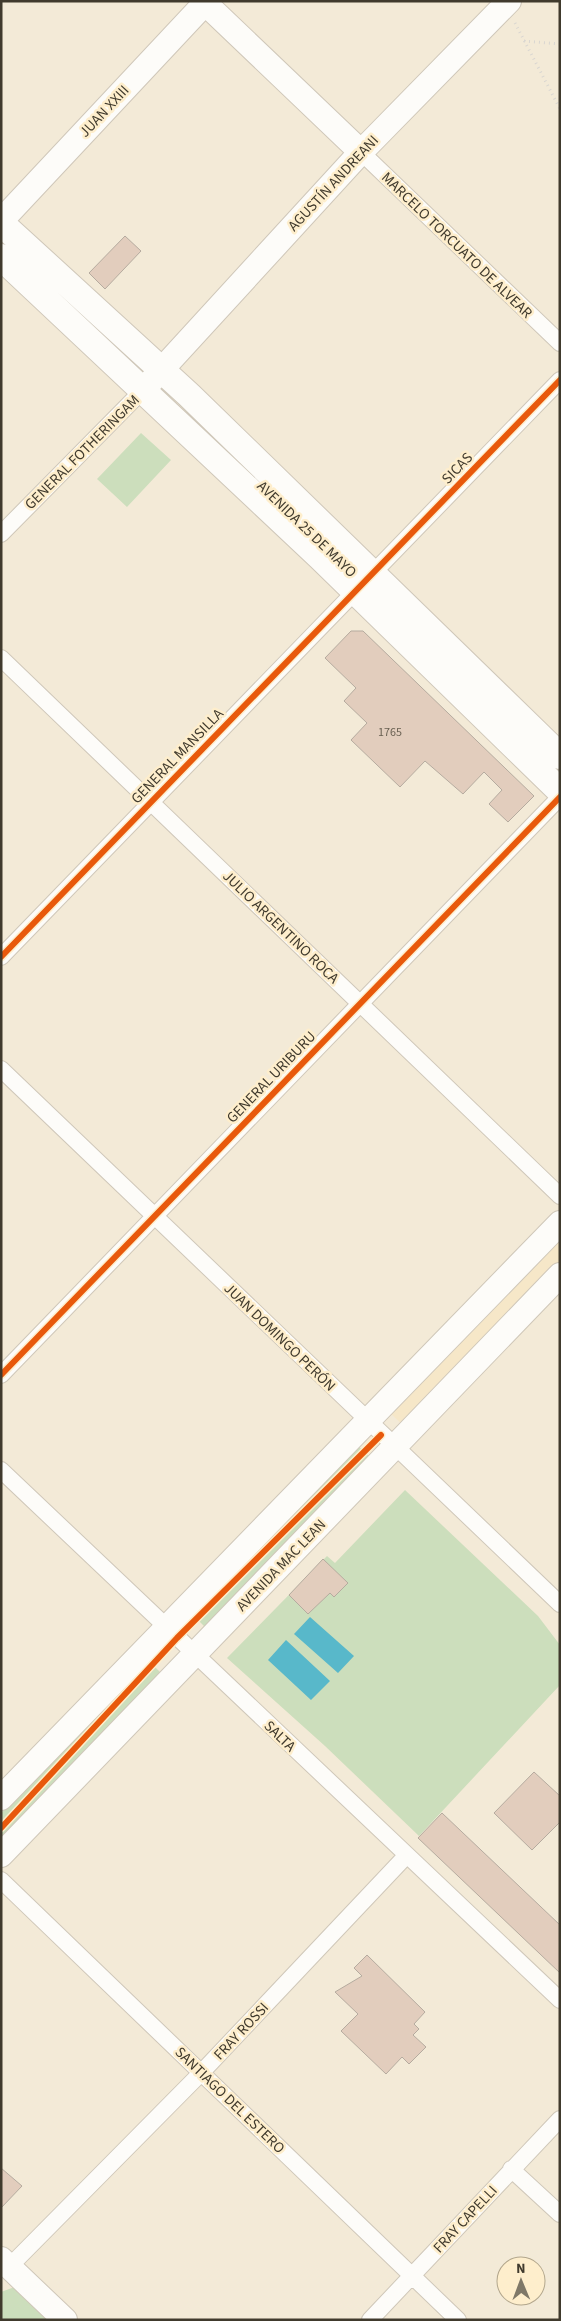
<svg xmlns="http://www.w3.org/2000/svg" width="561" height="2321" font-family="'Source Sans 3',sans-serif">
	<rect width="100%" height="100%" fill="#f3ead7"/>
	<path fill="#f6e7c8" d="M557,1238L560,1241V1267L405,1427L389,1412Z"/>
	<path fill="#ccdebc" d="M141,433L171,460L127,507L97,479Z
		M356,1444L371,1458L208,1630L193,1615Z
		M405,1490L538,1616L560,1645V1685L419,1836L325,1746L227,1658L327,1556L335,1563Z
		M147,1659L162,1674L1,1843V1813Z
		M20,2285L55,2320H1V2292Z"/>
	<path fill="#58b8ca" d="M310,1617L354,1656L338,1673L294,1634Z
		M286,1640L330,1681L311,1700L268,1660Z"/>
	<path fill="#e2cdbd" stroke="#b5ab9f" d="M125,236L141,251L105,289L89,273Z
		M351,631H363L534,796L508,822L489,804L502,790L484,772L463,794L425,761L400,787L351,740L367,723L344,701L356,688L325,658Z
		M323,1559L348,1583L334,1597L330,1593L308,1614L289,1595Z
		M534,1772L560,1796V1822L532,1850L494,1813Z
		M442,1813L560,1925V1973L418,1838Z
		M367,1955L425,2012L414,2024L419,2029L413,2035L426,2047L409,2064L402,2057L386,2074L341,2031L358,2014L335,1992L362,1976L354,1968Z
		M1,2168L22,2186L1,2208Z"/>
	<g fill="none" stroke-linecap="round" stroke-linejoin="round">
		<defs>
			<path id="street" d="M361,152L560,343
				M1,534L143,390
				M1,658L560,1196
				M1,957L560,380
				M1,1069L560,1604
				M1,1375L560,797
				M1,1470L560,2000
				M1,1880L458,2320
				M511,2169L560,2214
				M10,2266L201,2073L406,1856
				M370,2320L560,2119"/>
			<path id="secondary" d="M205,3L361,152
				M1,221L207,1
				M143,390L361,152L509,1
				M1,1798L560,1223
				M1,1855L560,1275
				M1,2259L65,2320"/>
			<path id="primary" d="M1,223L189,395L560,756
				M1,257L320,557L560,791"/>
		</defs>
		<use href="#street" stroke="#cfc7b9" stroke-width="18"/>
		<use href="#secondary" stroke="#cfc7b9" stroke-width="26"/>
		<use href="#primary" stroke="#cfc7b9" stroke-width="28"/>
		<path stroke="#d9d6d1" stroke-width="3" stroke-dasharray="1 4" stroke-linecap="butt" d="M515,23L560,109
			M524,41L560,44"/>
		<use href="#street" stroke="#fdfcf9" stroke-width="16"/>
		<use href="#secondary" stroke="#fdfcf9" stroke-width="24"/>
		<use href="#primary" stroke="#fdfcf9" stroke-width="26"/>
		<defs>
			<path id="cycleway" d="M1,957L560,380
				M1,1375L560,797
				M1,1828L177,1638L381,1435"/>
		</defs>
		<use href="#cycleway" stroke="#feeecc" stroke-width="9"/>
		<use href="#cycleway" stroke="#e8590c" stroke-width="6"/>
	</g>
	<g text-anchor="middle" stroke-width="5" stroke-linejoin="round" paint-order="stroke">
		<g font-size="12" fill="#685f51">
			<text x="390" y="736">1765</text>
		</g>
		<g font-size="15" fill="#403a2d" stroke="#feeecc">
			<text transform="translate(104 111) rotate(-47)" y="5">JUAN XXIII</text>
			<text transform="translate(333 183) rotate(-47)" y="5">AGUSTÍN ANDREANI</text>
			<text transform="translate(457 245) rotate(44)" y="5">MARCELO TORCUATO DE ALVEAR</text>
			<text transform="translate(82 452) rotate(-45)" y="5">GENERAL FOTHERINGAM</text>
			<text transform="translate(457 468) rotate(-46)" y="5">SICAS</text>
			<text transform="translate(307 529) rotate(44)" y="5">AVENIDA 25 DE MAYO</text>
			<text transform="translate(177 756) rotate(-46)" y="5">GENERAL MANSILLA</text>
			<text transform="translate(281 927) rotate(44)" y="5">JULIO ARGENTINO ROCA</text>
			<text transform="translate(271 1077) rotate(-46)" y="5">GENERAL URIBURU</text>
			<text transform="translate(280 1337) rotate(44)" y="5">JUAN DOMINGO PERÓN</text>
			<text transform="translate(281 1565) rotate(-46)" y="5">AVENIDA MAC LEAN</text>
			<text transform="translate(280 1736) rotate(44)" y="5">SALTA</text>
			<text transform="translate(241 2031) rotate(-47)" y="5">FRAY ROSSI</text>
			<text transform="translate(230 2100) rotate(44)" y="5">SANTIAGO DEL ESTERO</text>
			<text transform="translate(465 2219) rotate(-47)" y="5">FRAY CAPELLI</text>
		</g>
	</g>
	<rect width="561" height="2321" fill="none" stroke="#403a2d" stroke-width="5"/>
	<g transform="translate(521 2281) rotate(359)"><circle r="24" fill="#feeecc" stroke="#b2a68c"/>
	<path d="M0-4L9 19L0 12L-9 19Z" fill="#7f7868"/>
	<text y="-8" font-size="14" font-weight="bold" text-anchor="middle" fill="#403a2d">N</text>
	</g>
</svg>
